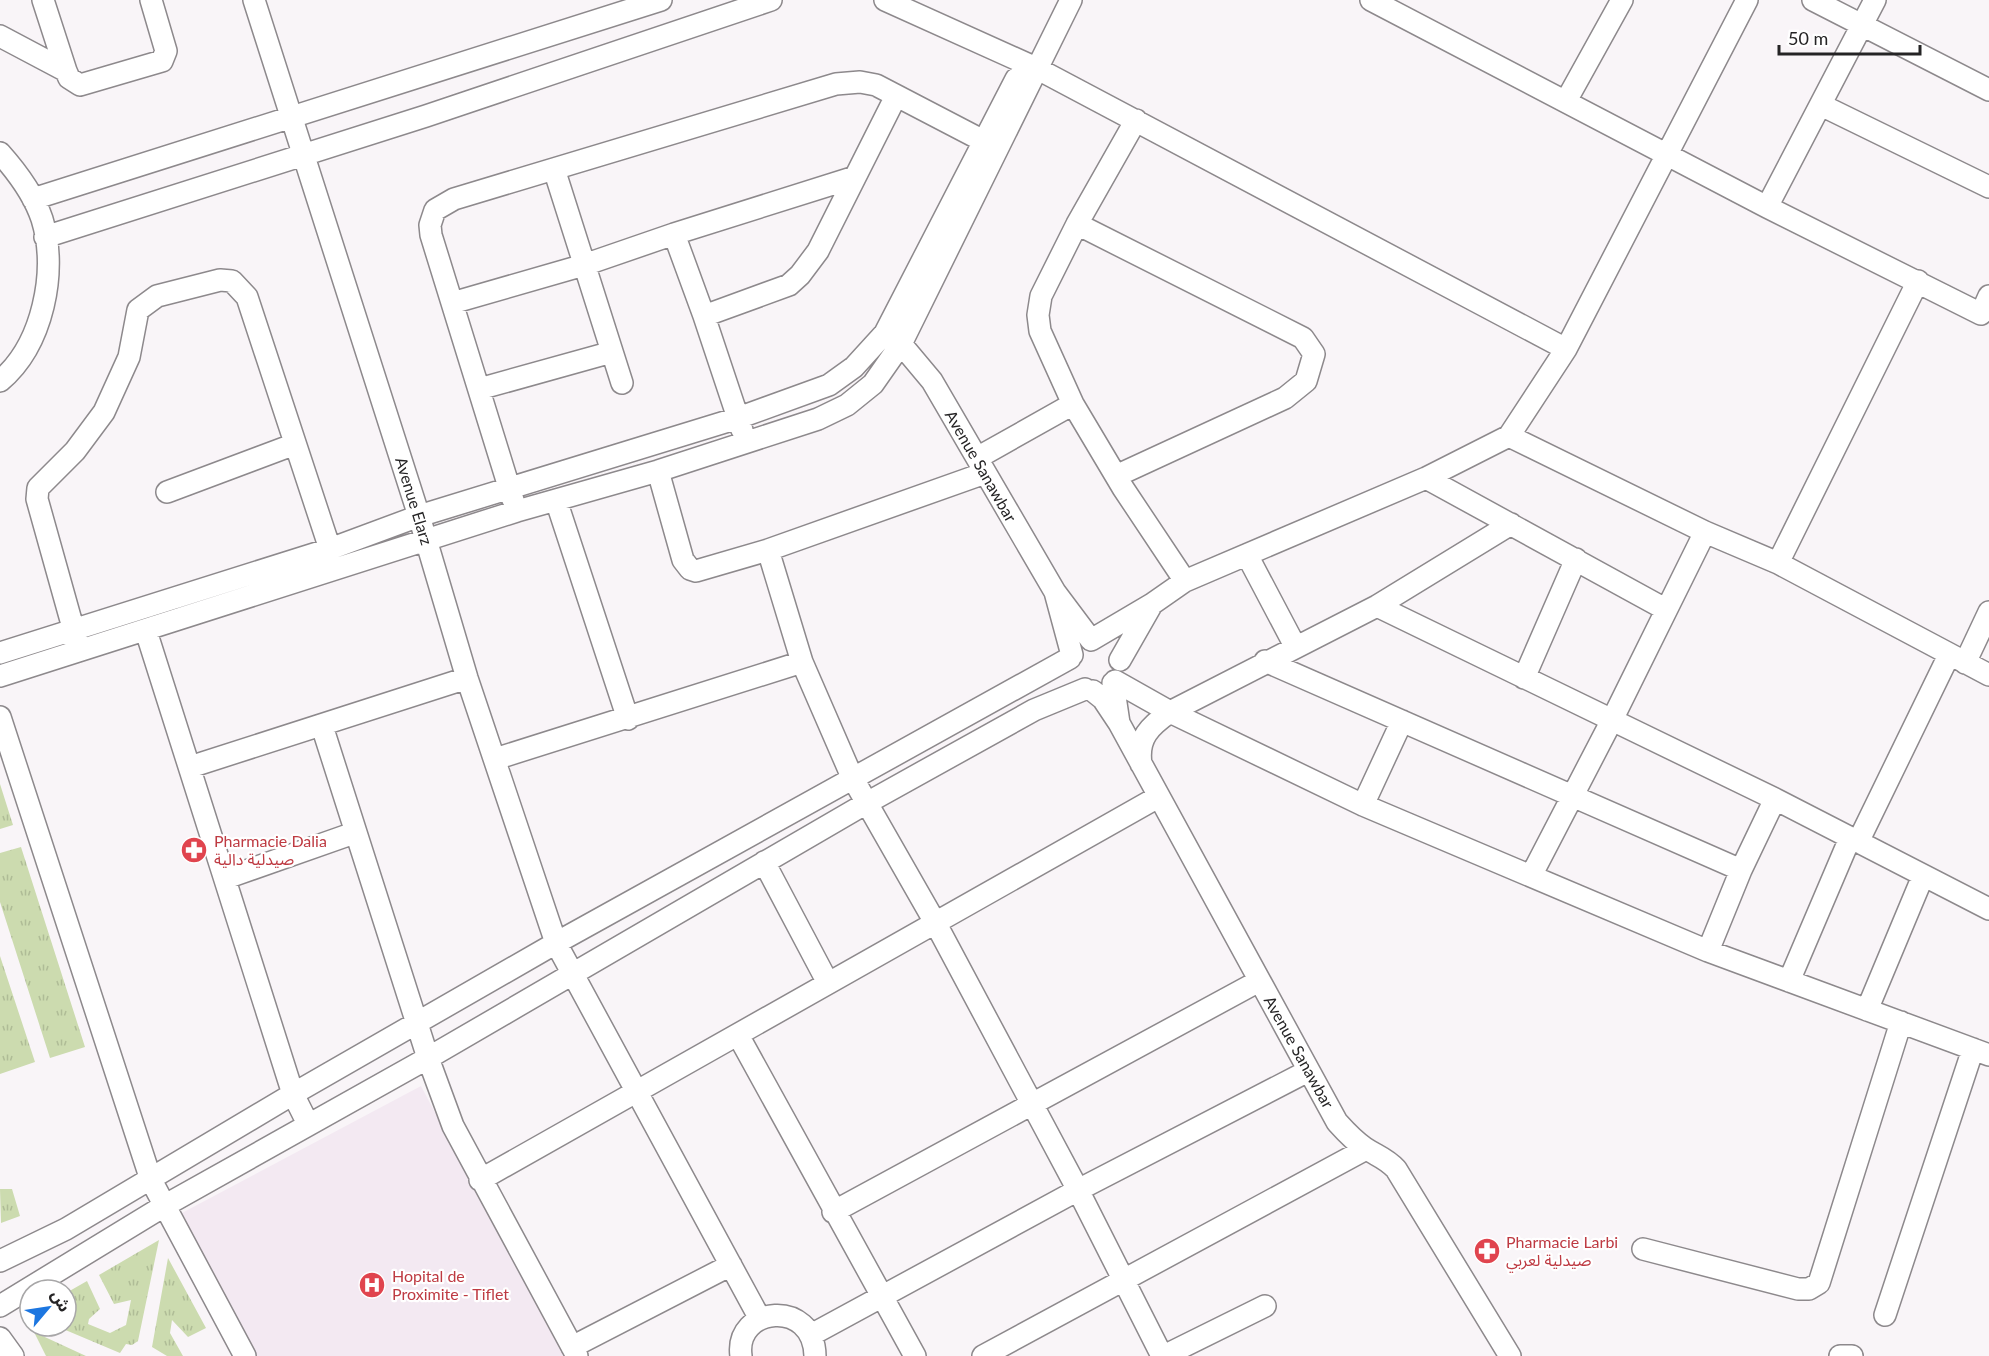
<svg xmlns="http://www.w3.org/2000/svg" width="1989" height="1356" font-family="Lato,'Noto Sans Arabic',sans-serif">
	<defs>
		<pattern id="grass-tufts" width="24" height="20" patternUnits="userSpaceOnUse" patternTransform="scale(1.5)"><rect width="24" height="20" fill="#ccdbaf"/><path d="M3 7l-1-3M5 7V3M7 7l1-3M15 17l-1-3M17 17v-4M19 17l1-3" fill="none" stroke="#afbc96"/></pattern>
	</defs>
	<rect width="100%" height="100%" fill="#f9f5f8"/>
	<path fill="#f3e9f2" d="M421,1086L564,1356H255L180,1214Z"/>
	<path fill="url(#grass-tufts)" d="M0,784L13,825L0,829Z
		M21,847L85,1047L50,1058L0,902V853Z
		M0,956L35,1062L0,1074Z
		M0,1189H12L20,1216L1,1223Z
		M159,1240L138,1341L132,1345L126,1344L120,1353L56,1326H66V1293L87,1281L100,1309L89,1319L88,1324L110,1333L126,1325L131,1300L114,1304L99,1275Z
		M168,1258L206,1328L188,1337L172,1320L170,1333L183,1356H167L152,1347Z
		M34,1332L86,1356H46Z"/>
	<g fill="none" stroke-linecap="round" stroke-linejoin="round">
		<defs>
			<path id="minor" d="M43,0L66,71L69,78L80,85L162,61L166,51L151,0
				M254,0L419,516L467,678L556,943L760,1319
				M885,0L1036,68L1566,349
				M1371,0L1767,207L1981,314L1989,296
				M1813,0L1989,90
				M0,36L66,71
				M1566,101L1622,0
				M1821,105L1989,187
				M1136,120L1077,224L1041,296L1038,315L1040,331L1073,404L1123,488L1185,581
				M0,153C17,172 34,195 42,219C58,271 43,345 0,381
				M554,169L622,383
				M33,199L661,0
				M1767,207L1875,0
				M1077,224L1303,338L1314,354L1306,381L1285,398L1116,476
				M45,237L426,116L771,0
				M452,303L584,265L674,234
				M704,316L674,234L855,177
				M891,337L901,344L932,381L1055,592
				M479,389L612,352
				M742,430L704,316L789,285L800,275L818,251L896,96
				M1509,436L1705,532L1778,563L1989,675
				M977,458L1073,404
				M658,471L683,560L690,569L696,571L768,550L985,473
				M1426,478L1665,609
				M167,492L295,444
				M513,500L431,235L430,225L435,210L454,199L836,84L860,82L876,85L995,147
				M556,500L628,719
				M768,550L802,662L852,777L936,924L1078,1190L1162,1356
				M1247,555L1295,646
				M1778,563L1918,281
				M1152,604L1185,581L1426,478L1509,436L1566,349L1747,0
				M1377,606L1775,799L1989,909
				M146,631L293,1094L308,1124
				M77,642L37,499L38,488L75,451L104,412L129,357L138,310L157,296L220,280L232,281L247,297L330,549
				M0,653L330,549L419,516L738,418L829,385L854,367L885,333L1016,79L1036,68
				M1072,655L1055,592L1091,640L1152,604L1120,660
				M1265,661L1741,870
				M1965,663L1989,612
				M0,676L517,511L658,471L818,419L847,405L873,384L901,344L1071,0
				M1524,678L1576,559
				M1115,681L1170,712L1363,805L1708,951L1989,1055
				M1093,691L1103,699L1119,723L1113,683
				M0,717L151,1180L245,1356
				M1119,723L1337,1122C1346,1132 1354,1141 1365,1148C1377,1156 1386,1158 1396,1169L1510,1356
				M322,726L428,1058L453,1126L577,1356
				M495,759L802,662
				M1141,764C1137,738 1150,726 1170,712L1377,606L1511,524
				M190,767L467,678
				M1363,805L1402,721
				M1858,842L1949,655
				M764,862L828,983
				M1531,876L1612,720L1705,532
				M226,878L354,833
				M1708,951L1741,870L1775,799
				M1789,981L1850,838
				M1867,1010L1923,876
				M738,1035L915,1356
				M480,1180L1158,797
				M833,1212L1259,981
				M1643,1249L1798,1289H1809L1819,1283L1901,1022
				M0,1261L66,1229L293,1094L556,943L1070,658
				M0,1306L164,1206L428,1058L865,804L1034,710L1085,689
				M1885,1315L1973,1049
				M811,1335L1078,1190L1308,1071
				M0,1338L13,1356
				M572,1347L731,1265
				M741,1356C734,1306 814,1298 815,1356
				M983,1356L1366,1149
				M1164,1356L1265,1306
				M1840,1356H1852"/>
		</defs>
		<use href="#minor" stroke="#8d898c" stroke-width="24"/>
		<use href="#minor" stroke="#fff" stroke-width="21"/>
	</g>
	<defs>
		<symbol id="pharmacy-disc" viewBox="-11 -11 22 22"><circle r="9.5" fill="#e0444e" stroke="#fff"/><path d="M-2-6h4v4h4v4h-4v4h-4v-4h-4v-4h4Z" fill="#fff"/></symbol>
		<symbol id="hospital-disc" viewBox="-11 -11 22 22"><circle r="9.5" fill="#e0444e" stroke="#fff"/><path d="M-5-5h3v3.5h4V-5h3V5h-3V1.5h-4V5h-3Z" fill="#fff"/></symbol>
	</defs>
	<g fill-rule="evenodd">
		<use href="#pharmacy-disc" x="179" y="835" width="30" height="30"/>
		<use href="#pharmacy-disc" x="1472" y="1236" width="30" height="30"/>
		<use href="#hospital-disc" x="357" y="1270" width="30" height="30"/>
	</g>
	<g text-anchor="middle" stroke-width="4.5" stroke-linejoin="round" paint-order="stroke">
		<g font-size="16" fill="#252425" stroke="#fff">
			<text transform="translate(981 466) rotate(60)" y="6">Avenue Sanawbar</text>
			<text transform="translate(414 501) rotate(73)" y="6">Avenue Elarz</text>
			<text transform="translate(1299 1052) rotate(61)" y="6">Avenue Sanawbar</text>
		</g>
		<g font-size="16" fill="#be3a42" stroke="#fff" text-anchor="start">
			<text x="214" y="847">Pharmacie Dalia<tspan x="214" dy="18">صيدلية دالية</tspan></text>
			<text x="1506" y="1248">Pharmacie Larbi<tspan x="1506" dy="18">صيدلية لعربي</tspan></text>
			<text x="392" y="1282">Hopital de<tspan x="392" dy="18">Proximite - Tiflet</tspan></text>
		</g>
	</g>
	<g transform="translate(48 1308) rotate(61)"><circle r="28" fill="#ffffff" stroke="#a8a7a8" stroke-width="1.5"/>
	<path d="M0-4.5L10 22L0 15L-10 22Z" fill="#1c76e0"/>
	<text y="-9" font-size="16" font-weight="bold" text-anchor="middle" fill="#252425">ش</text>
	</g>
	<path d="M1779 45v9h141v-9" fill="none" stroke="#252425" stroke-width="3"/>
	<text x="1788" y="45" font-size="18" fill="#252425" stroke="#ffffff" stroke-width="4.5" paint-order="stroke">50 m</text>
</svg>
